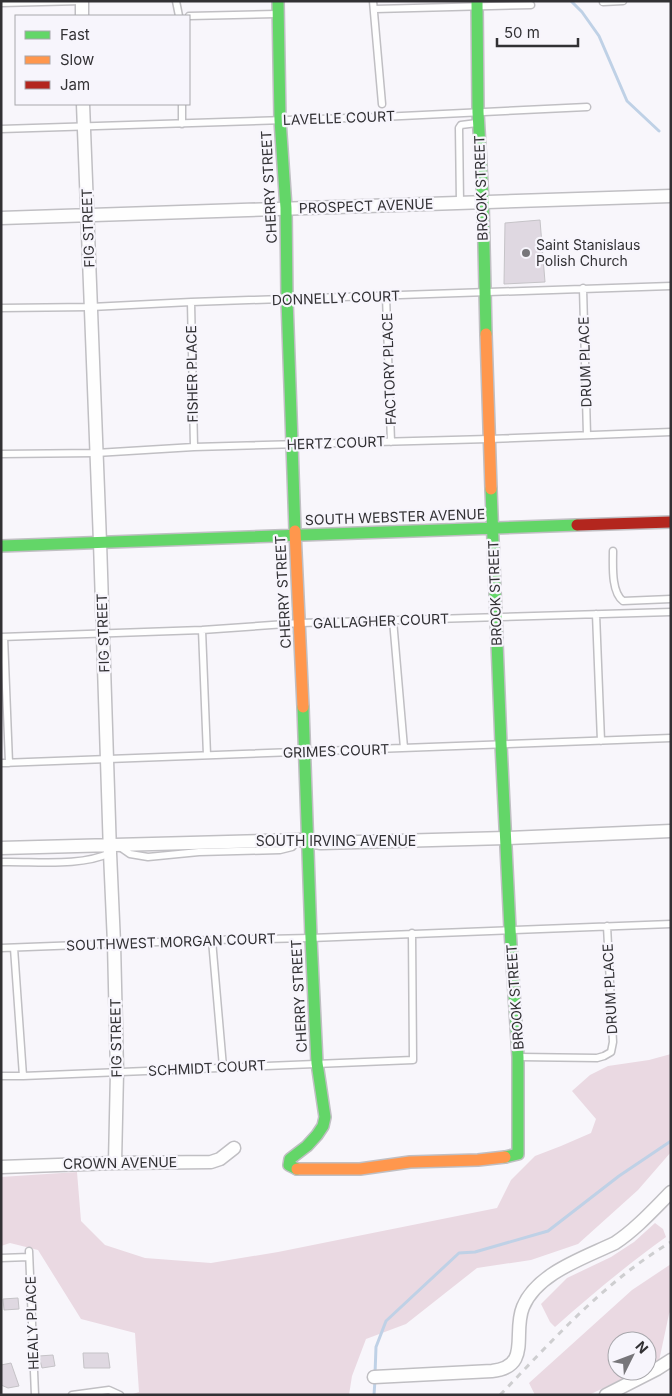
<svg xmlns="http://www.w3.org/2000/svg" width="672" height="1396" font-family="Inter,sans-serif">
	<rect width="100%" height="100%" fill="#f8f6fb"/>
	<path fill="#ead9e2" d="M671,1054V1152L638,1190L578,1244L531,1260L477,1268L406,1324L366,1339L352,1376L349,1395H130L139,1392L135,1333L81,1319L38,1250L10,1243L1,1246V1177L77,1172L81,1221L105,1245L145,1258L211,1263L278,1252L497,1208L511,1180L535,1156L561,1146L591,1133L596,1119L572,1091L590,1075L608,1066L649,1060Z
		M655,1223L663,1229L666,1237C627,1265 591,1295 555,1327L550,1322L541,1304L567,1278L611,1257L634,1242Z
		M671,1264V1310L669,1314L659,1361L647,1367V1341H617V1371H638L589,1395H535L529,1383L632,1290Z"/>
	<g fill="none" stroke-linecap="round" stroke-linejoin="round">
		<path stroke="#bfd1e6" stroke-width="3" d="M571,1L582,12L599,36L627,101L659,131
			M375,1374L376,1347L386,1321L459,1253L475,1252L548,1231L619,1176L671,1141
			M374,1395L375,1380"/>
	</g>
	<path fill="#dfd8e1" stroke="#c5c3c7" d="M540,220L545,282L504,284L505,223Z
		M18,1298L19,1309L4,1310L3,1299Z
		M83,1353H108L110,1368H84Z
		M53,1355L55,1366L42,1368L39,1356Z
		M11,1363L19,1386L8,1388L1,1385V1365Z"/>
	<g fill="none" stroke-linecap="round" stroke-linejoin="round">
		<defs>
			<path id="lane" d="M176,1L179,16
				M373,1L382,104
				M603,2L623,1
				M1,3L82,1
				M375,9L531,5
				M189,16L276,14
				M182,104V124
				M1,129L381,117L587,107
				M460,203L459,128L461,125L477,123
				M583,288L587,435
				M386,296L391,442
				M191,302L194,447
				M1,308L91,307L191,302L671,286
				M1,454L96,453L194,447L489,439L671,432
				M613,551C613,565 611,592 623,601L671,599
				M596,614L601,741
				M393,620L404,748
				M202,630L207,755
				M1,637L202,630L300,623L671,612
				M4,637L9,763
				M1,763L671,738
				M120,847L130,854L148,857L199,852L280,850L292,847L297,842
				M1,862C35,861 80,867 110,853
				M212,940L223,1067
				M1,948L212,940L311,938L671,924
				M14,948L23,1076
				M520,1057L597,1058L604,1056L611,1052L613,1042L607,926
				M1,1076H23L413,1060L412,933
				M29,1251L35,1395
				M1,1258L29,1257
				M72,1395L109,1390L120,1395"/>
			<path id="street" d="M82,1V16
				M83,104L100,542L110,853L114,943L117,1072L115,1163
				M1,218L671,196
				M1,848L300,840L321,843L506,838L671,831
				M1,1167L115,1163L211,1162L220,1159L234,1148
				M374,1377L492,1371C532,1367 512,1333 523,1307C537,1273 584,1258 615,1243C636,1229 653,1210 671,1192
				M606,1395L657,1369L671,1360"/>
			<path id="fast" d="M278,1L280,120L286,208L287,299L295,531
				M477,1L478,112L483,202L486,334
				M491,489L501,744L510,929L518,1057V1154L505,1157
				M1,546L577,525
				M297,1169L289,1165L290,1159L307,1146L317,1135L323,1126L325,1117L317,1063L311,938L303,707"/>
			<path id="slow" d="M486,334L491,489
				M295,531L303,707
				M297,1169H360L410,1162L478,1160L505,1157"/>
			<path id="jam" d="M577,525L671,522"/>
		</defs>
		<use href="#lane" stroke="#c0bfc3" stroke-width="9"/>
		<use href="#street" stroke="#c0bfc3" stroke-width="15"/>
		<use href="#fast" stroke="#c0bfc3" stroke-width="14"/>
		<use href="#slow" stroke="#c0bfc3" stroke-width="14"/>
		<use href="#jam" stroke="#c0bfc3" stroke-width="14"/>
		<use href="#lane" stroke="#fefefe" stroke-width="6"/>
		<use href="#street" stroke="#fefefe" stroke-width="12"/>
		<use href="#fast" stroke="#63d668" stroke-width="11"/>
		<use href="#slow" stroke="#ff974d" stroke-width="11"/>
		<use href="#jam" stroke="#b3261e" stroke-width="11"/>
		<path stroke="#ceced0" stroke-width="3" stroke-dasharray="6 6" stroke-linecap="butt" d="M500,1395C553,1340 604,1282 671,1242"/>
	</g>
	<circle fill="#77767a" stroke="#f7f5fc" stroke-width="2" cx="526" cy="253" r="5"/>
	<g text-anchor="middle" stroke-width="4.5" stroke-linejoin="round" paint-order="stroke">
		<g font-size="14" fill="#323134" stroke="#f7f5fc">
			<text transform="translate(339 118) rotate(-2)" y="5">LAVELLE COURT</text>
			<text transform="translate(269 187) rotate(-93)" y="5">CHERRY STREET</text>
			<text transform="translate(481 188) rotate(-92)" y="5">BROOK STREET</text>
			<text transform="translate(366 206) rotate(-2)" y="5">PROSPECT AVENUE</text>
			<text transform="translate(88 228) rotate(-92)" y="5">FIG STREET</text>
			<text transform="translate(336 298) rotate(-2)" y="5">DONNELLY COURT</text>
			<text transform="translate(585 362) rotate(-92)" y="5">DRUM PLACE</text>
			<text transform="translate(389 369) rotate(-92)" y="5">FACTORY PLACE</text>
			<text transform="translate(192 374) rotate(-91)" y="5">FISHER PLACE</text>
			<text transform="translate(336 443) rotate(-2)" y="5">HERTZ COURT</text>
			<text transform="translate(395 517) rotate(-2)" y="5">SOUTH WEBSTER AVENUE</text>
			<text transform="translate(283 592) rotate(-93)" y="5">CHERRY STREET</text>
			<text transform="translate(495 593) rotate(-92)" y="5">BROOK STREET</text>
			<text transform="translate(381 621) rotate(-2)" y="5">GALLAGHER COURT</text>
			<text transform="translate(103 633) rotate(-92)" y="5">FIG STREET</text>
			<text transform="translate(336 751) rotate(-2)" y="5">GRIMES COURT</text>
			<text x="336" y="846">SOUTH IRVING AVENUE</text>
			<text transform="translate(171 942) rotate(-2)" y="5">SOUTHWEST MORGAN COURT</text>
			<text transform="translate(610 989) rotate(-93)" y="5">DRUM PLACE</text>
			<text transform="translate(299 996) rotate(-93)" y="5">CHERRY STREET</text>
			<text transform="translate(515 997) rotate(-94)" y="5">BROOK STREET</text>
			<text transform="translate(116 1038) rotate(-91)" y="5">FIG STREET</text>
			<text transform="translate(207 1068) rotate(-3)" y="5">SCHMIDT COURT</text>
			<text transform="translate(120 1163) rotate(-1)" y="5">CROWN AVENUE</text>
			<text transform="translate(32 1323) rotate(-92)" y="5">HEALY PLACE</text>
		</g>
		<g font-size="14" fill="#323134" stroke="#f7f5fc" text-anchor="start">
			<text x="536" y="250">Saint Stanislaus<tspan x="536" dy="16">Polish Church</tspan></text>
		</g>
	</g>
	<rect width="672" height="1396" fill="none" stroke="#323134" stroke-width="5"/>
	<rect x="15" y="15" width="175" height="90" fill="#f7f5fc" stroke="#a8a7ac"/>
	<rect x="25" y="31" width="25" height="8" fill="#63d668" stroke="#a8a7ac"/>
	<text x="60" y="40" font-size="15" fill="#323134">Fast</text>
	<rect x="25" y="56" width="25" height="8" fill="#ff974d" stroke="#a8a7ac"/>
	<text x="60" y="65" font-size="15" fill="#323134">Slow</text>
	<rect x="25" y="81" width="25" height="8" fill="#b3261e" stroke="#a8a7ac"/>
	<text x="60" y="90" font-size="15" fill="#323134">Jam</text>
	<g transform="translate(632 1356) rotate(48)"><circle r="24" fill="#f7f5fc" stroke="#a8a7ac"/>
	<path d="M0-4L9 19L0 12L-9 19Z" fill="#77767a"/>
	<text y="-8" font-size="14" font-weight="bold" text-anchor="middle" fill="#323134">N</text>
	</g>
	<path d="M497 38v8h81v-8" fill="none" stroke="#323134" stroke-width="2.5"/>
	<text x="504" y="38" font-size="15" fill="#323134" stroke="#f7f5fc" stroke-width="4" paint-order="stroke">50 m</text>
</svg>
